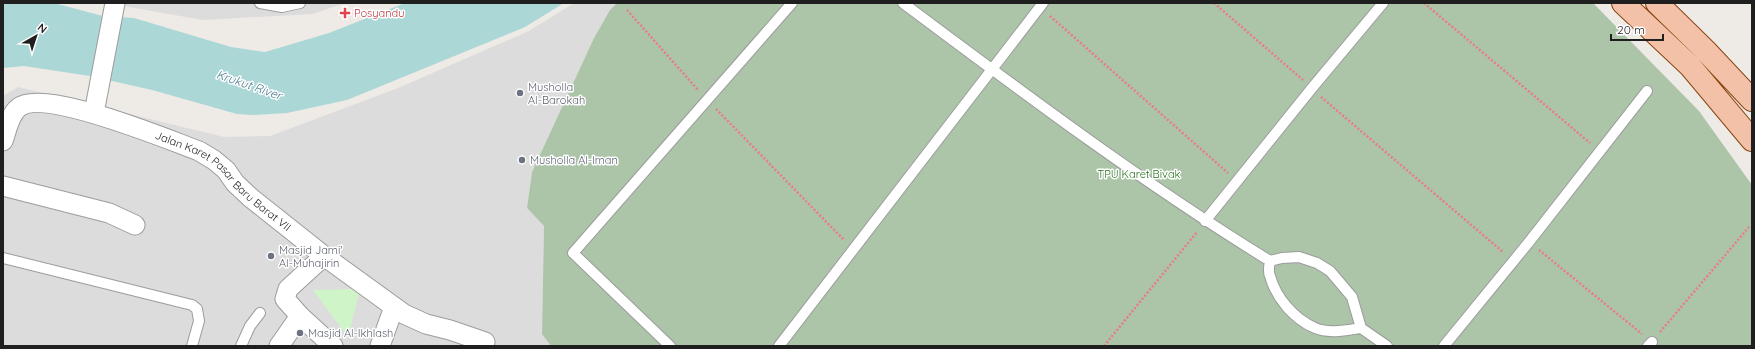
<svg xmlns="http://www.w3.org/2000/svg" width="1755" height="349" font-family="Quicksand,sans-serif">
	<rect width="100%" height="100%" fill="#eeeae6"/>
	<path fill="#dddcdc" d="M106,3H345L313,14L203,20Z
		M574,3H617L610,10L594,38L532,172L527,208L544,226L542,333L551,346H3V96L18,87L224,137L270,136L398,88L529,31Z"/>
	<path fill="#acc5a9" d="M617,3H1593L1699,111L1752,185V346H551L542,334L544,226L527,208L532,172L594,38L610,10Z"/>
	<path fill="#cef4c8" d="M360,289L348,337L313,290Z"/>
	<path fill="#abd7d7" d="M3,3H54L103,16L134,18L231,47L265,52L329,33L405,3H564L525,27L347,100L287,113L253,115L237,114L152,90L90,76L24,66L3,68Z"/>
	<g fill="none" stroke-linecap="round" stroke-linejoin="round">
		<defs>
			<path id="lane" d="M260,3L282,7L300,3
				M903,3C1022,92 1143,183 1270,261L1282,258L1299,257L1317,263L1330,271L1352,297L1361,328L1387,346
				M1205,221L1312,88L1383,3
				M3,258L192,305L197,309L199,321L192,346
				M1270,261C1269,266 1268,272 1270,276C1276,298 1294,319 1315,328C1329,334 1347,330 1361,328
				M241,346L250,326L260,313
				M670,346L573,253L792,3
				M779,346L1043,3
				M1444,346L1529,242L1647,91
				M1648,346L1652,342"/>
			<g id="street">
				<path d="M94,113L115,3"/>
				<path id="s1" d="M3,141C7,130 9,116 18,108C42,87 169,140 199,151L214,160L226,170L235,183L251,198L324,256L404,314L426,324L450,330L485,342"/>
				<path d="M3,186L109,213L135,225"/>
				<path d="M324,256L288,289L285,299L300,316L333,346"/>
				<path d="M279,346L300,316"/>
				<path d="M380,346L394,307"/>
			</g>
			<path id="primary" d="M1623,3L1690,66L1752,140
				M1657,3L1705,50L1752,100"/>
		</defs>
		<use href="#lane" stroke="#9c9c9c" stroke-width="12"/>
		<use href="#street" stroke="#9c9c9c" stroke-width="21"/>
		<use href="#primary" stroke="#894510" stroke-width="24"/>
		<path stroke="#eb7a88" stroke-width="2.5" stroke-dasharray="2 2" stroke-linecap="butt" d="M1214,3L1303,80
			M1424,3L1590,143
			M627,10L699,91
			M1050,16L1228,173
			M1321,97L1503,252
			M716,109L844,240
			M1539,250L1642,334
			M1660,332L1749,227
			M1104,346L1197,232"/>
		<use href="#lane" stroke="#fff" stroke-width="10"/>
		<use href="#street" stroke="#fff" stroke-width="19"/>
		<use href="#primary" stroke="#f2c1a7" stroke-width="22"/>
	</g>
	<path fill="#e0444e" stroke="#fff" stroke-width="1.5" d="M343 7h4v4h4v4h-4v4h-4v-4h-4v-4h4z"/>
	<g fill="#6b7280" stroke="#fff" stroke-width="1.5">
		<circle cx="520" cy="93" r="4"/>
		<circle cx="522" cy="160" r="4"/>
		<circle cx="271" cy="256" r="4"/>
		<circle cx="300" cy="333" r="4"/>
	</g>
	<g text-anchor="middle" stroke-width="3" stroke-linejoin="round" paint-order="stroke">
		<g font-size="11" fill="#be3a42" stroke="#fff" text-anchor="start">
			<text x="354" y="17">Posyandu</text>
		</g>
		<g font-size="11" fill="#5b616d" stroke="#fff" text-anchor="start">
			<text x="528" y="91">Musholla<tspan x="528" dy="13">Al-Barokah</tspan></text>
			<text x="530" y="164">Musholla Al-Iman</text>
			<text x="279" y="254">Masjid Jami'<tspan x="279" dy="13">Al-Muhajirin</tspan></text>
			<text x="308" y="337">Masjid Al-Ikhlash</text>
		</g>
		<g font-size="11" fill="#247217" stroke="#fff">
			<text x="1139" y="178">TPU Karet Bivak</text>
		</g>
		<g font-size="11" fill="#1f1f1f" stroke="#fff">
			<text dy="4" stroke="none"><textPath href="#s1" startOffset="263">Jalan Karet Pasar Baru Barat VII</textPath></text>
		</g>
		<g font-size="12" font-style="italic" fill="#4b7c8e" stroke="#fff">
			<text transform="translate(249 85) rotate(19)" y="4">Krukut River</text>
		</g>
	</g>
	<rect width="1755" height="349" fill="none" stroke="#1f1f1f" stroke-width="8"/>
	<g transform="translate(36 36) rotate(39)" stroke="#ffffff" stroke-width="3" paint-order="stroke">
	<path d="M0-3L7 15L0 10L-7 15Z" fill="#1f1f1f"/>
	<text y="-6" font-size="11" font-weight="bold" text-anchor="middle" fill="#1f1f1f">N</text>
	</g>
	<path d="M1611 34v6h52v-6" fill="none" stroke="#1f1f1f" stroke-width="2"/>
	<text x="1617" y="34" font-size="12" fill="#1f1f1f" stroke="#ffffff" stroke-width="3" paint-order="stroke">20 m</text>
</svg>
